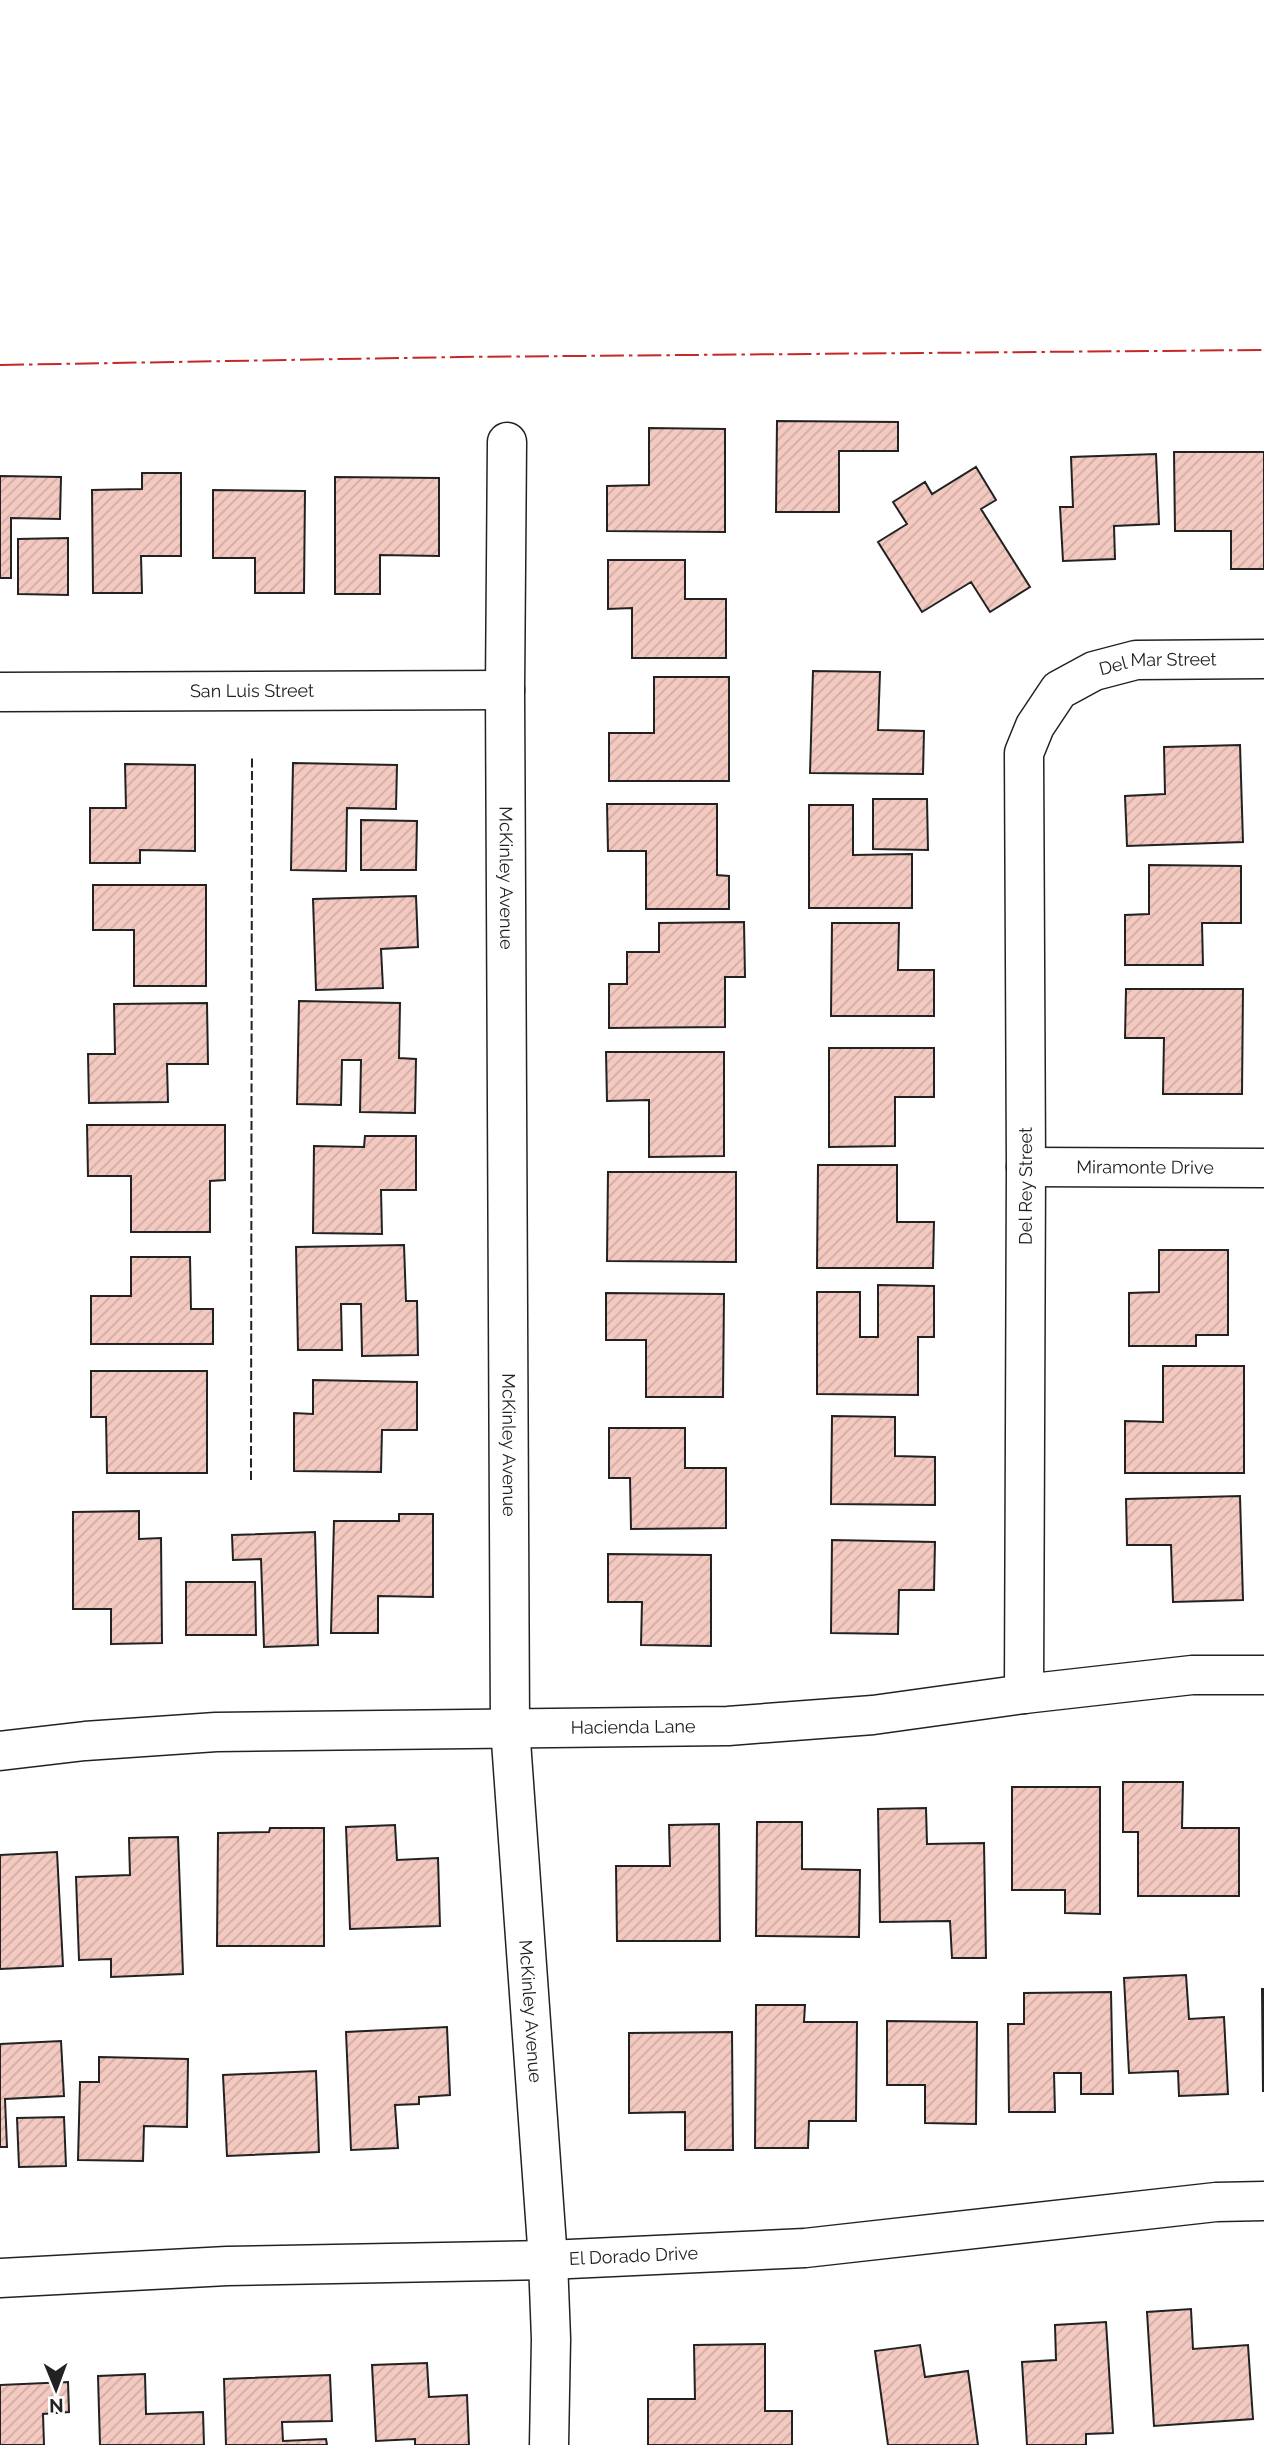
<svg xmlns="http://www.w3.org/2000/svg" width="1264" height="2445" font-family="Raleway,sans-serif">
	<defs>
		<pattern id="building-hatch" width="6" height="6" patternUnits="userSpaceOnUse" patternTransform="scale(1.75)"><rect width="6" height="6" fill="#f3c9c0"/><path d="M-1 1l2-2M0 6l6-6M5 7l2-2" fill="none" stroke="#d0aca5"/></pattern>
	</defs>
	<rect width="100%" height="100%" fill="#fff"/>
	<path fill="url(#building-hatch)" stroke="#222" stroke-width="2" d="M777,421L898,422V451H839V512H776Z
		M649,428L725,429V532L607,531V486L649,485Z
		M1174,452H1264V569H1231V531H1175Z
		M1156,454L1159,524L1114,526L1115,559L1063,561L1060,507H1073L1071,457Z
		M976,467L996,500L981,509L1030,587L990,612L971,582L922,612L878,542L907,524L893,502L925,482L932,494Z
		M142,473H181V556H141L142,593H93L92,490L142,489Z
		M0,476L61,477L60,519L11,518V578H0Z
		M335,477L439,478V556L380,555V594H335Z
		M213,490L305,491L304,593H255V558H213Z
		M68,538V595L18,594V539Z
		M608,560H685V599H726V658H632V608L608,609Z
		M813,671L880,672L878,730L924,731L923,774L810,773Z
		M654,677H729V781H609V733H654Z
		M1240,745L1243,842L1127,846L1125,796L1165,794L1164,747Z
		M293,763L397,765L396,809L347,808L346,871L291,870Z
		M125,764L195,765V851L140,850V863H90V808H126Z
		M873,799H927L928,850L873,849Z
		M607,804H717V875L729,876V909H646V851H608Z
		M809,805H853V855L912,854V908H809Z
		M361,820L417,821L416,870H361Z
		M1149,865L1241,866V923H1202L1203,965H1125V915L1149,914Z
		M93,885H206V986H134V930H93Z
		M416,896L418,947L381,949L383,988L316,990L313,899Z
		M744,922L745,977H725V1027L609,1028V984H627V952H659V923Z
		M832,923H899L898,970H934V1016H831Z
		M1126,989H1243L1242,1094H1163L1164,1038H1125Z
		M299,1001L400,1003L399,1058L416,1059L415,1113L360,1112L361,1060H342L341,1105L297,1104Z
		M207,1003L208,1064H167L168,1102L89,1103L88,1054H115L114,1004Z
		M829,1048H934V1097H895V1146L829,1147Z
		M606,1052H724V1156L649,1157V1100L607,1101Z
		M87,1125H225V1180L210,1181V1232H131V1176H88Z
		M365,1136H416V1190H381L382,1234L313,1233L314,1146L364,1147Z
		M818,1165H897V1222H934L933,1268H817Z
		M608,1172H736V1262L607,1261Z
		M404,1245L406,1301H417L418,1355L362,1356L361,1304H341L342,1350H298L296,1247Z
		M1159,1250H1228V1335H1196V1346H1129V1293L1159,1292Z
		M131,1257H190L191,1309H213V1344H91V1296H131Z
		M878,1285L934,1286V1337H918V1395L817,1394V1292H860V1337H878Z
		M606,1293L724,1294L723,1397H646V1340H606Z
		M1163,1366H1244V1473H1125V1421L1163,1422Z
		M91,1371H207V1473H107L106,1417H91Z
		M313,1380L417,1382V1430H382L381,1472L294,1471V1413L313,1414Z
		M832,1416L895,1417V1456L935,1457V1505L831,1504Z
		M609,1428H685V1468H726V1528L631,1529L630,1478H609Z
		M1240,1496L1243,1600L1173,1602L1171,1545H1127L1126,1499Z
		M139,1511V1539L161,1538L162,1643L111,1644V1609H73V1512Z
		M399,1514H433V1597L378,1596V1633H331L334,1521H399Z
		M315,1532L318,1645L264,1647L261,1559L233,1560L232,1535Z
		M832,1540L935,1542L934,1590H899L898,1634L831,1633Z
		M608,1554L711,1555V1646L641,1645L642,1602H608Z
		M186,1582H255L256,1635H186Z
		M1123,1782H1183L1182,1828H1239V1896H1138V1832H1123Z
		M1012,1787H1100V1914L1065,1913V1890H1012Z
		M926,1808L927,1844L984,1843L986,1958H952L950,1921L880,1922L878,1809Z
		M757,1822H802V1869L860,1870L859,1937L756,1936Z
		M719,1824L720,1941H617L616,1866H670L669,1825Z
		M395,1825L397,1860L438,1858L440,1926L350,1929L346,1827Z
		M270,1828H324V1946H217L218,1833L269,1832Z
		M178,1837L183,1974L111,1977V1959L79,1960L76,1877L130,1875L129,1838Z
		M57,1852L63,1966L0,1969V1855Z
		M1186,1975L1189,2019L1224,2017L1228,2094L1179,2096L1178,2071L1129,2073L1124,1978Z
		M1262,1989H1264V2091H1263Z
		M1111,1992L1113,2094H1081V2073H1054L1055,2112H1009L1008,2024H1024V1993Z
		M756,2005H805L804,2022H857L856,2121H809L808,2148H755Z
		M887,2021L977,2022L976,2124L925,2123V2085H887Z
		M447,2027L450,2095L419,2097V2104L395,2105L398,2148L351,2150L346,2032Z
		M732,2032L733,2150H685V2112L629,2113V2033Z
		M61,2041L64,2096L5,2099L7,2147H0V2044Z
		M99,2057L188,2059L187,2127L144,2126L143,2161L78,2160L80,2082H99Z
		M316,2071L319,2152L227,2156L223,2075Z
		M64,2117L66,2166L19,2167L17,2118Z
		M1191,2309L1193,2349L1248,2345L1253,2419L1154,2426L1147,2312Z
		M1106,2322L1113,2433L1086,2434V2445H1027L1022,2362L1056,2360L1055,2325Z
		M765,2344V2411H792V2445H648V2399H695L694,2345Z
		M920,2345L925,2377L968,2371L978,2445H888L875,2351Z
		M427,2363L429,2397L467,2395L469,2445H415V2439L376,2441L372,2365Z
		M145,2374L146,2414L203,2412L204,2445H100L98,2376Z
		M330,2375L332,2421L282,2422L283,2441L326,2439L327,2445H226L224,2379Z
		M68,2382L69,2412L43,2414L44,2445H0V2385Z"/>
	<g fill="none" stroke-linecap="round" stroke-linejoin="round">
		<defs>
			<g id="minor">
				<path id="s1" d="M507,442L505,690L510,1727L548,2260L551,2339L549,2445"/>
				<path id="s2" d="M0,692L505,690"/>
				<path id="s3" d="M1026,1167L1264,1168"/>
				<path id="s4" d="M1024,1694L1026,1167L1024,753L1035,726L1059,690L1094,671L1136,660L1264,659"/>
				<path id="s5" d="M0,1751L85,1741L216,1732L728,1726L873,1715L1024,1694L1192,1675H1264"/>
				<path id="s6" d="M0,2278L227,2266L548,2260L805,2248L1216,2202L1264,2201"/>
			</g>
		</defs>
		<use href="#minor" stroke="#222" stroke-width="41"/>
		<use href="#minor" stroke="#fff" stroke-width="38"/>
		<path stroke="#222" stroke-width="2" stroke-dasharray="9 3.5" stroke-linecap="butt" d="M251,1480L252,757"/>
		<path stroke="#c62828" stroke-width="2" stroke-dasharray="24 5 3.5 5" stroke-linecap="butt" d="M0,365L459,357L1264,350"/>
	</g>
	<g text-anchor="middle" stroke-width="5" stroke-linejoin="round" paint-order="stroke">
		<g font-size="18" fill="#222" stroke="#fff">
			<text dy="6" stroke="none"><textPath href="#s4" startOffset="1118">Del Mar Street</textPath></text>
			<text dy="6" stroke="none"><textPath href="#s2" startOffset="252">San Luis Street</textPath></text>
			<text dy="6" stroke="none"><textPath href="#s1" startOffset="436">McKinley Avenue</textPath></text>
			<text dy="6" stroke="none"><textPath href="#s3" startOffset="119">Miramonte Drive</textPath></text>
			<text dy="6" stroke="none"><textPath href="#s4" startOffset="508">Del Rey Street</textPath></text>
			<text dy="6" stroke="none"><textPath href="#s1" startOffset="1003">McKinley Avenue</textPath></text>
			<text dy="6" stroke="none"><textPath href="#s5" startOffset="634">Hacienda Lane</textPath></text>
			<text dy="6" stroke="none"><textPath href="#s1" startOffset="1570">McKinley Avenue</textPath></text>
			<text dy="6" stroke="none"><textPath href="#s6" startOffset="634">El Dorado Drive</textPath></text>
		</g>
	</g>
	<g transform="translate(56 2389) rotate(179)" stroke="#ffffff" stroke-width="5" paint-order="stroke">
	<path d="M0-5L12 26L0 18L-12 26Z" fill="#222222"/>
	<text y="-10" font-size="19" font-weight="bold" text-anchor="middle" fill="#222222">N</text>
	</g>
</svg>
